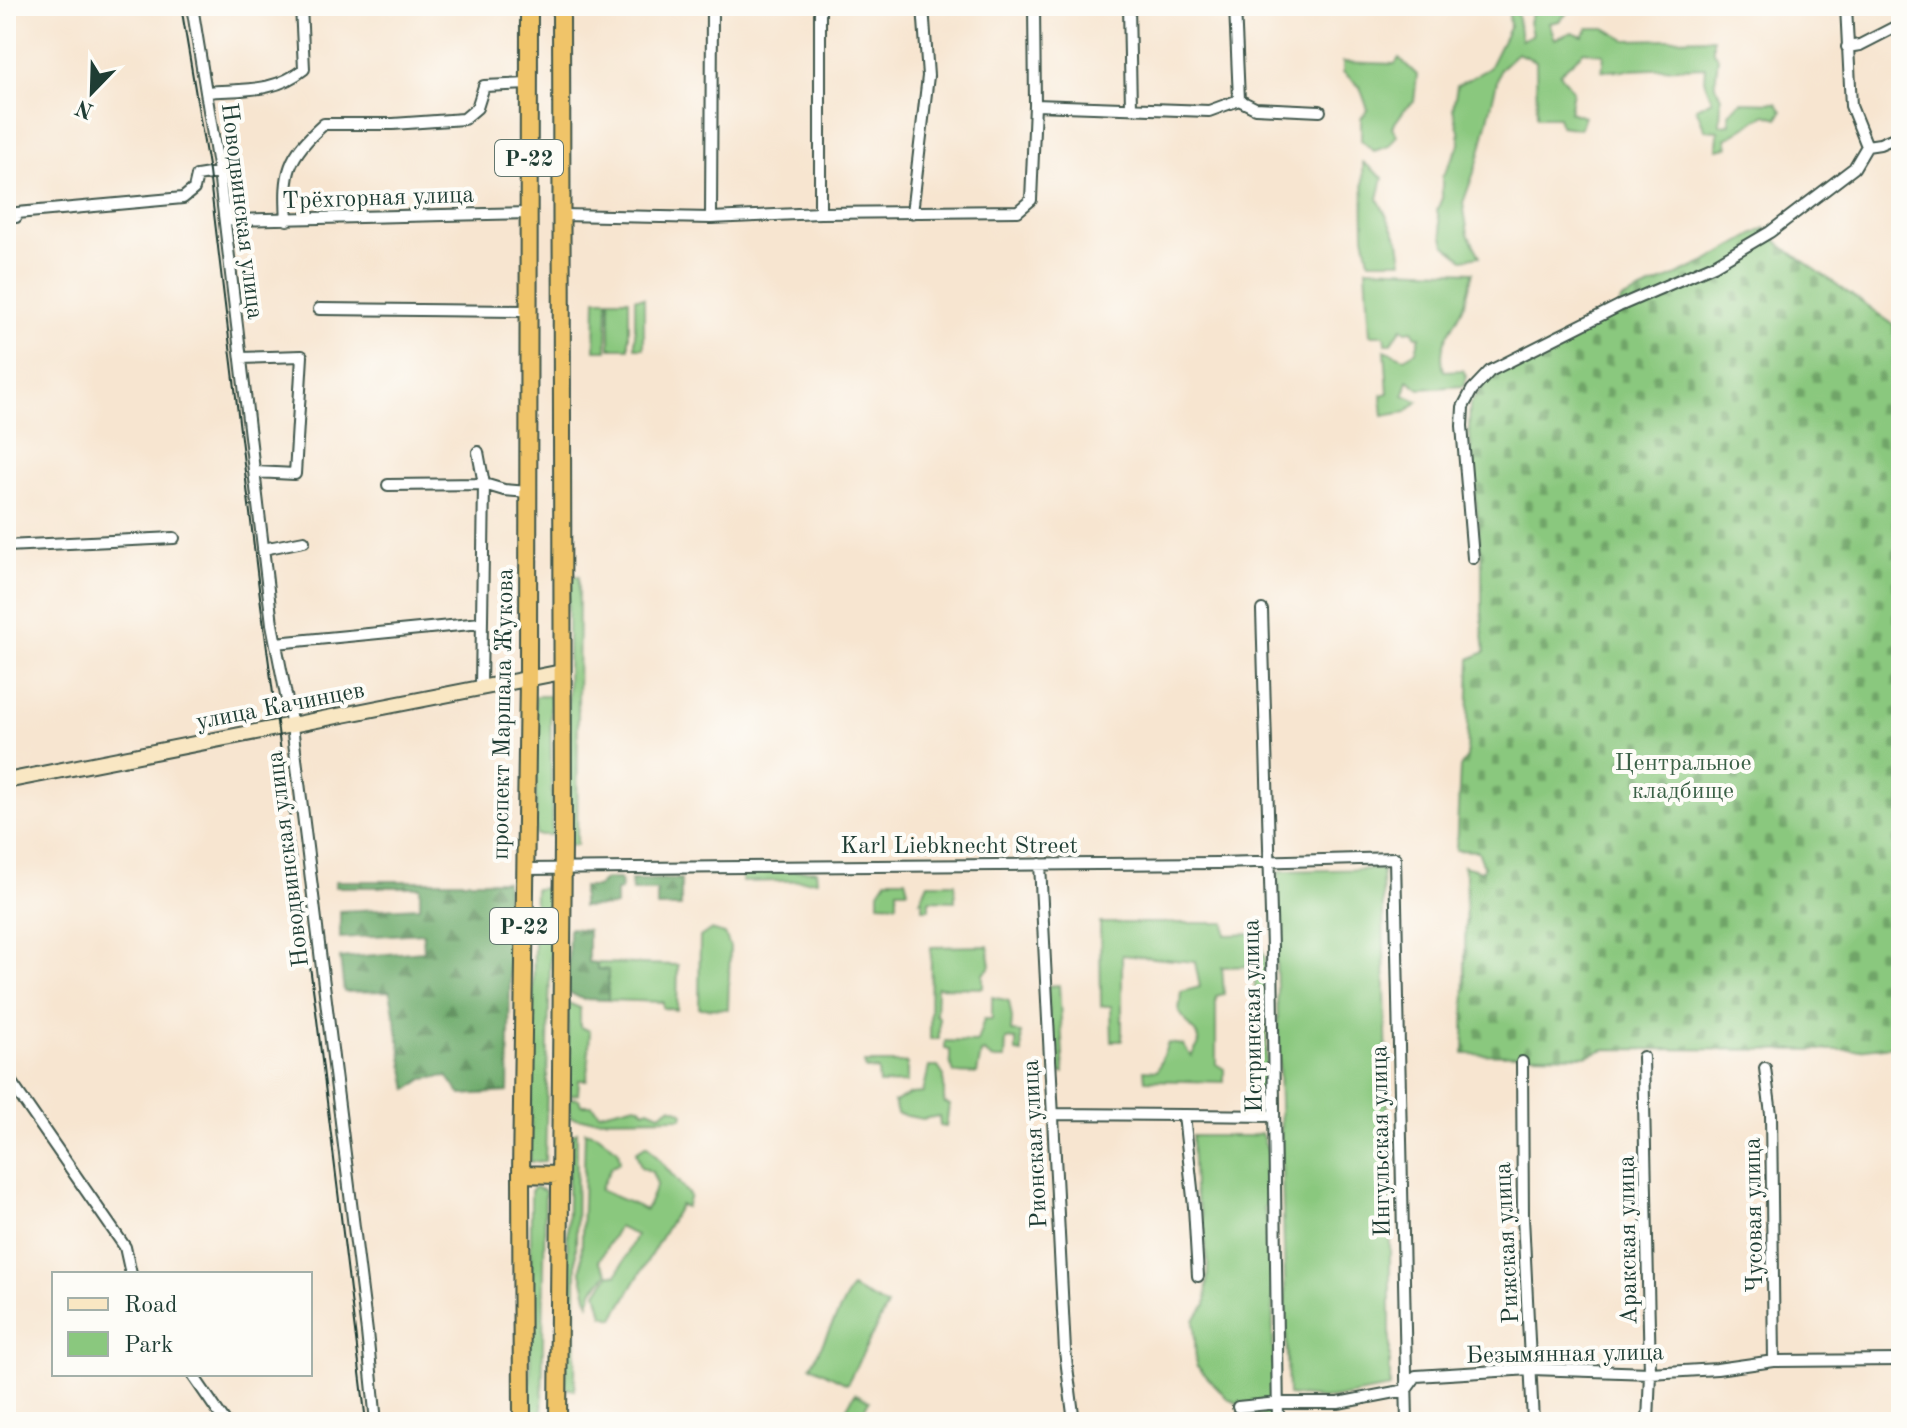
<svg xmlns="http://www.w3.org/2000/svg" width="1907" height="1428" font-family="'Old Standard TT',serif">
	<defs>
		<pattern id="forest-firs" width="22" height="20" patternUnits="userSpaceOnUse" patternTransform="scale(2)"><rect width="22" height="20" fill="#6fac6d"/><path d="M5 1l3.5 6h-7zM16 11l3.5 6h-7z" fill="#5b8d5a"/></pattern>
		<pattern id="cemetery-stones" width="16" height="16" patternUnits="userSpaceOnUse" patternTransform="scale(2)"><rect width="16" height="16" fill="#8ac87e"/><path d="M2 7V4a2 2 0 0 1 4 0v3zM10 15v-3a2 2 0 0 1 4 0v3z" fill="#70a468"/></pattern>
	</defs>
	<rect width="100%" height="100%" fill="#fdfcf7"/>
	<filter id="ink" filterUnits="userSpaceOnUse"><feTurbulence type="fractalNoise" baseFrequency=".0125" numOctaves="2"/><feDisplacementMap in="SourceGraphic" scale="16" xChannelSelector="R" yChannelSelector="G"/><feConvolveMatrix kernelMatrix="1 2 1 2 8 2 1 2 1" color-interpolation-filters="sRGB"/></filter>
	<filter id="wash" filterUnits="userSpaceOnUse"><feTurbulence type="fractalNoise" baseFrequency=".006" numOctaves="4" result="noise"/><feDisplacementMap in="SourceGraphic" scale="32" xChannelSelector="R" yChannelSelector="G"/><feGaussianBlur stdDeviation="1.8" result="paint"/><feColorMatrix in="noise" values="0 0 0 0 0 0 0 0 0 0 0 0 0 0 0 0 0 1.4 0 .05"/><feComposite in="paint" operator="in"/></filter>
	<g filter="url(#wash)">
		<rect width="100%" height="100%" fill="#f7e5d0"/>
		<path fill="#8ac87e" stroke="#548259" stroke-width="2" d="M1508,6H1513L1517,12L1521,40L1532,35L1529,22L1535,6L1574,7L1559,21L1549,23L1555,39L1572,32L1583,36L1588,28H1605L1626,40L1713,38V51L1718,57L1715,85L1721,97L1720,125L1730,124L1729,113L1741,102L1776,103L1782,111L1778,118L1766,114L1726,139L1728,147L1717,149L1718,131L1705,130L1696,108L1712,100L1704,80L1705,67L1602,71L1604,54L1584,51L1560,73L1573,91L1569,112L1584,117L1580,129L1561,126L1558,117H1537L1536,61L1517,53L1500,69L1478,161L1463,203L1468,234L1480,256L1463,259L1445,245L1437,210L1442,198V177L1460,144L1459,131L1453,109L1457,86L1489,68L1510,26Z
			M1399,58L1417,75L1414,102L1405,109L1392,127L1397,135L1389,146L1374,151L1361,140V118L1368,110L1360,87L1343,72V62L1395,64Z
			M1363,162L1383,178L1378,199L1399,241L1402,261H1369L1364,235Z
			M1366,268L1473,272C1470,283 1468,294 1464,305C1454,331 1436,340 1444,371L1463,370L1467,377L1464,386L1420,389L1408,380L1404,395L1418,401L1406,412L1383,416L1381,395L1388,393L1385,350L1404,358L1416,351L1420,336H1416L1412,330L1406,331L1402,328L1390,344H1386L1384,335H1370Z
			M635,298H644V348H635Z
			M596,299H608L607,350H595Z
			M610,299H629V348H610Z
			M568,576H579L577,845H568Z
			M535,696H550L552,835H536Z
			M1382,869L1390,1192V1388L1330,1399L1288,1395L1276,955L1279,871Z
			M816,870L817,880L742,882V872Z
			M887,879H905L908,890H897V904L879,903V891Z
			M928,883H955V901L929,900V909H923V901H920Z
			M552,888L545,1161L530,1162L535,889Z
			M1100,923H1225L1226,935L1257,934L1267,965L1266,1113L1253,1112L1255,966L1222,967L1224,994L1216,996V1064L1224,1069V1082L1145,1080L1144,1070L1157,1071L1168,1043L1183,1045L1191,1056L1199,1044L1197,1035L1179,1012L1181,992L1200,987L1195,962L1122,955V1041H1112L1111,1006H1101Z
			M710,930L725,934L730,947L728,1009L699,1008L700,937Z
			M988,946L991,966L983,974V988L937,987L936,1015L939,1017V1039H930L931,947Z
			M597,963L678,965L677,1010L663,1008V1002L608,1000V970L597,969Z
			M1059,985L1064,1073H1053L1047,986Z
			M992,997L1009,1001L1012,1018L1011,1032L1021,1033L1022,1053L1016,1052V1040L1006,1039L1005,1059H993L984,1052L981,1053L977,1074L954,1073L950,1062V1050L945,1049V1041L977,1042L984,1019H992Z
			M568,1003L580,1008V1027L590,1031L587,1080H579L578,1094L568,1095Z
			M864,1063H907V1083L879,1084L878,1070L866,1069Z
			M929,1067H938L944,1076V1103L949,1105L946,1127L940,1126L939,1116L922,1119L897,1114L894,1102L911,1094L923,1093Z
			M569,1098L579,1099L581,1105H592L599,1113L632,1105L640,1106L644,1111L649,1109L660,1114L670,1107L679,1110L683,1113L682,1118L580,1119L570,1117Z
			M585,1131L598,1135L618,1150L620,1162L611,1167L600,1190L646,1210L657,1184L652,1172L641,1167L636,1152L647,1145L690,1196L686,1207L680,1205L614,1318L603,1315L597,1292L610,1274L617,1275L636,1235L618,1227L599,1261L608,1273L594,1289L589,1303L581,1273Z
			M577,1132L575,1390L565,1388L569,1137Z
			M1261,1133L1270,1156V1194L1264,1208L1272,1247L1274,1422L1227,1398L1196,1365L1194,1320L1206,1305L1208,1263L1202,1216L1194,1191L1192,1136H1250Z
			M535,1187L545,1191L542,1422H530L531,1191Z
			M851,1288L887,1306L847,1384L811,1366Z
			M855,1393L869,1401L858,1421L844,1413Z"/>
		<path fill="url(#forest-firs)" stroke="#477450" stroke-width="2" d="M605,879H620L621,890L616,891V906L582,907V887H597Z
			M681,879V907H657V891H632L631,880Z
			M335,881H506L510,978L508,1092L461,1095L447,1076L423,1079L408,1090L390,991L344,992L340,958L424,951L423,933L340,938V911L420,907V887H335Z
			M569,928L588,930V962L597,963V969L608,970V1000L582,999L568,992Z"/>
		<path fill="url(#cemetery-stones)" stroke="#548259" stroke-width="2" d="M1765,228L1782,246L1901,330V1045L1856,1050L1605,1049L1586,1056L1464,1054L1466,876L1463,866L1482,871L1484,867L1478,851L1456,850L1460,767L1467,757L1470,659L1485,652L1482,625V566L1469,427L1470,403L1493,374L1617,312L1621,300L1706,262Z"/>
	</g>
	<g filter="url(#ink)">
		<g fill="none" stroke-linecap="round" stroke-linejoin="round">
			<defs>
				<path id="minor" d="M192,6L219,172L272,624L292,726L367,1332L376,1422
					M1129,6L1131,108
					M1235,6L1239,100
					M1846,6L1851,106L1867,146
					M1847,47L1860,45L1901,24
					M207,92C244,89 274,93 304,69L301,6
					M1035,105L1209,111L1239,100L1255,108L1320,111
					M1867,146L1880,144L1901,135
					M6,208L16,217L17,213L183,198L194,189L197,176L222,172
					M228,211L229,220L528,213
					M820,213V6
					M912,213L928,76L923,6
					M561,215L711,218L820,213L1018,211L1031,200L1035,105L1034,6
					M711,218L712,6
					M287,220C284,172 287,157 324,124H393L464,119L477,108L484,86L529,84
					M319,309L528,311
					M241,358L302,356L295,474L255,472
					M478,452L484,484L481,687
					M388,485L484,484L504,490L528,492
					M6,546L174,538
					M263,549L304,541
					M1473,558L1462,426L1463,407L1472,390L1490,371L1619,306L1714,265L1770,232L1854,168L1867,146
					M1262,610L1272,948L1278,1422
					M276,643L481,623
					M1040,864L1065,1351L1074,1422
					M524,869L1218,863L1395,858L1407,1422
					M1643,1057L1650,1373L1648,1422
					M1522,1062L1523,1217L1533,1422
					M1765,1068L1771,1114L1774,1361
					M6,1075L125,1247L131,1274
					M1053,1114L1184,1115
					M1198,1276L1194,1207L1184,1115L1274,1116
					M192,1374L225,1422
					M1238,1407L1278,1403H1338L1406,1390L1416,1376L1531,1369L1650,1373L1717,1369L1774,1361L1901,1360"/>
				<path id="secondary" d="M6,781L562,672"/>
				<path id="trunk" d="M521,1174L559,1175
					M522,1422L521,1174L528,678L529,6
					M558,1422L563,842L561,6"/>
			</defs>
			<use href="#minor" stroke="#3f564b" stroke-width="14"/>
			<use href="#secondary" stroke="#3f564b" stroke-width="18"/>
			<use href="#trunk" stroke="#3f564b" stroke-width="20"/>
			<use href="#minor" stroke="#fff" stroke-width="10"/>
			<use href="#secondary" stroke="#f9e7c3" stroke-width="14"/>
			<use href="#trunk" stroke="#f0c469" stroke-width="16"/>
			<path stroke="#1f3d34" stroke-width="2" d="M181,6L209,172L261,605L315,1003L366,1422"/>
		</g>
	</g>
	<g text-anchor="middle" stroke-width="8" stroke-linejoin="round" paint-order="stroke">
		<g fill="#fdfcf7" stroke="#62766e" stroke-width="2">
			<rect x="495" y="140" width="68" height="36" rx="6"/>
			<rect x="490" y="908" width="68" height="36" rx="6"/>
		</g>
		<g font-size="22" font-weight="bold" fill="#1f3d34">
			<text x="529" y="166">Р-22</text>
			<text x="524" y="934">Р-22</text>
		</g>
		<g font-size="24" fill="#1f3d34" stroke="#fdfcf7">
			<text transform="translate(378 197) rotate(-2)" y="8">Трёхгорная улица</text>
			<text transform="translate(243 211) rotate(83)" y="8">Новодвинская улица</text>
			<text transform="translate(280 705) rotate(-11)" y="8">улица Качинцев</text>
			<text transform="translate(502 714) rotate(-89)" y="8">проспект Маршала Жукова</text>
			<text x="959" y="853">Karl Liebknecht Street</text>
			<text transform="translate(287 859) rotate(-97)" y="8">Новодвинская улица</text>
			<text transform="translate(1252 1016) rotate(-91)" y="8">Истринская улица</text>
			<text transform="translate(1380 1141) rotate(-91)" y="8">Ингульская улица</text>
			<text transform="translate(1034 1144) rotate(-93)" y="8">Рионская улица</text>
			<text transform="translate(1753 1215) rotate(-91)" y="8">Чусовая улица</text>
			<text transform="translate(1627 1240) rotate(-91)" y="8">Аракская улица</text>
			<text transform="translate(1506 1243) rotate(-93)" y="8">Рижская улица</text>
			<text transform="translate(1565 1353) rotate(-1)" y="8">Безымянная улица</text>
		</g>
		<g font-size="24" fill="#3a6046" stroke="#fdfcf7">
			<text x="1683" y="770">Центральное<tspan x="1683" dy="28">кладбище</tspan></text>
		</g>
	</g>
	<rect width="1907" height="1428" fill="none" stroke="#fdfcf7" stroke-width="32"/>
	<rect x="52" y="1272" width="260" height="104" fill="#fdfcf7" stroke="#a4b0a9" stroke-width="2"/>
	<rect x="68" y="1298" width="40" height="12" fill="#f9e7c3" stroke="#a4b0a9" stroke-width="2"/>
	<text x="124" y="1312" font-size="24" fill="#1f3d34">Road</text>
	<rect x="68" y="1332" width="40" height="24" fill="#8ac87e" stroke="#a4b0a9" stroke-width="2"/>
	<text x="124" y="1352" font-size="24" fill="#1f3d34">Park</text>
	<g transform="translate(92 92) rotate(203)" stroke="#fdfcf7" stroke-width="6" paint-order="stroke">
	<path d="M0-6L14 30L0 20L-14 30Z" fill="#1f3d34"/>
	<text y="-12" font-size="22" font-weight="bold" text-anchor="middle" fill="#1f3d34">N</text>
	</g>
</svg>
